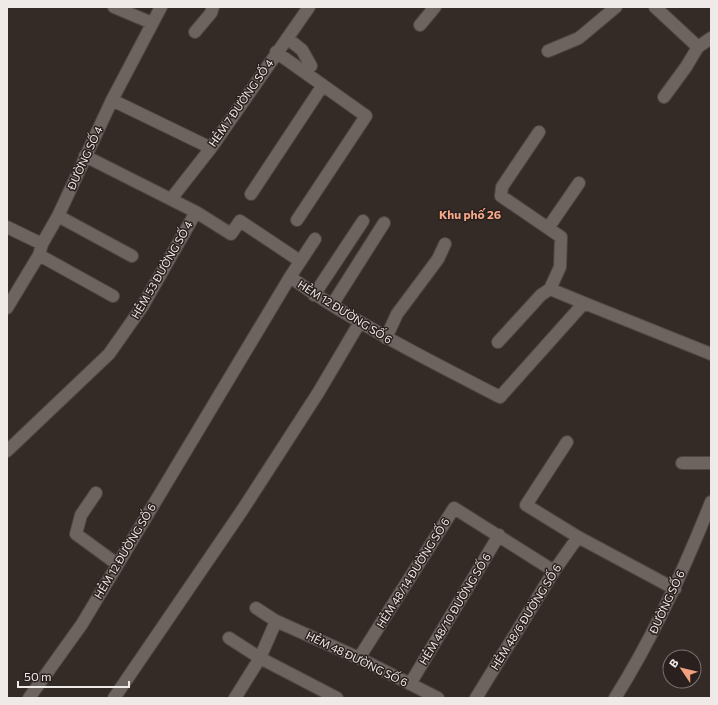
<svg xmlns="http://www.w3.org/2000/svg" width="718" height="705" font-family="Commissioner,sans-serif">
	<rect width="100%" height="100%" fill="#342b27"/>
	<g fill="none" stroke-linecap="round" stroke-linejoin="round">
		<defs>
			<path id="minor" d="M114,7L152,23
				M655,7L698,47L711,38
				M420,25L435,7
				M195,32L211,13L213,7
				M287,38L302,50L311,66
				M548,51L579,38L616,7
				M276,52L366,116L297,220
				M664,97L686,67L698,47
				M112,100L211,148
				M539,132L502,187L501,196L561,237L560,267L550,289L584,303
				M251,194L323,85
				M171,199L211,148L309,7
				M196,212L231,234L240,221L300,261
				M58,216L132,256
				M7,227L42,244
				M548,228L579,183
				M39,255L113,296
				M290,277L315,239
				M314,295L363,221
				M332,305L384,223
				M7,308L39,255L42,244L58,216L112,100L161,7
				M386,338L397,314L438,259L445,244
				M498,342L541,295L550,289
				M567,442L526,505L578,537L675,589
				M7,451L109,354L142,307L196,212L85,156
				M682,463H711
				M96,493L81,515L76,534L117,564
				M256,608L276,621L359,658L438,698
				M229,638L260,658L337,698
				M359,658L454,508L554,571
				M410,684L499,535
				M29,698L82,624L290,277C356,324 428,360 500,397L584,303L711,354
				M114,698L243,509L318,393L360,322
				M235,698L260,658L276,621
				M476,698L554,571L578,537
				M615,698C654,636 684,570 711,502"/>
		</defs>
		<use href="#minor" stroke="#4e4644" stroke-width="14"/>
		<use href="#minor" stroke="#6d635f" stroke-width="12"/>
	</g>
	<g text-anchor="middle" stroke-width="3" stroke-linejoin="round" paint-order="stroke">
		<g font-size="11" fill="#efe9e7" stroke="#2a211e">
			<text transform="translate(241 103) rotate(-55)" y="4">HẺM 7 ĐƯỜNG SỐ 4</text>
			<text transform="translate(85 158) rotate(-65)" y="4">ĐƯỜNG SỐ 4</text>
			<text transform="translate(162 270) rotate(-60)" y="4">HẺM 53 ĐƯỜNG SỐ 4</text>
			<text transform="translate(345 312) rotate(32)" y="4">HẺM 12 ĐƯỜNG SỐ 6</text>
			<text transform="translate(125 551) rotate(-59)" y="4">HẺM 12 ĐƯỜNG SỐ 6</text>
			<text transform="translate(413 573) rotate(-58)" y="4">HẺM 48/14 ĐƯỜNG SỐ 6</text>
			<text transform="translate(667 602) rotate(-65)" y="4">ĐƯỜNG SỐ 6</text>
			<text transform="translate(455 609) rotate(-59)" y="4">HẺM 48/10 ĐƯỜNG SỐ 6</text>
			<text transform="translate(526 617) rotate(-58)" y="4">HẺM 48/6 ĐƯỜNG SỐ 6</text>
			<text transform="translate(357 659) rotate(26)" y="4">HẺM 48 ĐƯỜNG SỐ 6</text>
		</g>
		<g font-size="12" font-weight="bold" fill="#f6aa8b" stroke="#2a211e">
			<text x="470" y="219">Khu phố 26</text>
		</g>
	</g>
	<rect width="718" height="705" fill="none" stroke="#efe9e7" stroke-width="16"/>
	<g transform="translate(682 669) rotate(305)"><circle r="19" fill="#2a211e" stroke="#79716e"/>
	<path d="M0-3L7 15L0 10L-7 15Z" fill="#f2a07f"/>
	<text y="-6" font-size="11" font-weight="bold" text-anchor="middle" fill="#efe9e7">B</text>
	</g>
	<path d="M18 681v6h111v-6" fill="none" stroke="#efe9e7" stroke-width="2"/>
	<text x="24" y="681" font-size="12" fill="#efe9e7" stroke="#2a211e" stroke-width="3" paint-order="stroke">50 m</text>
</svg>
